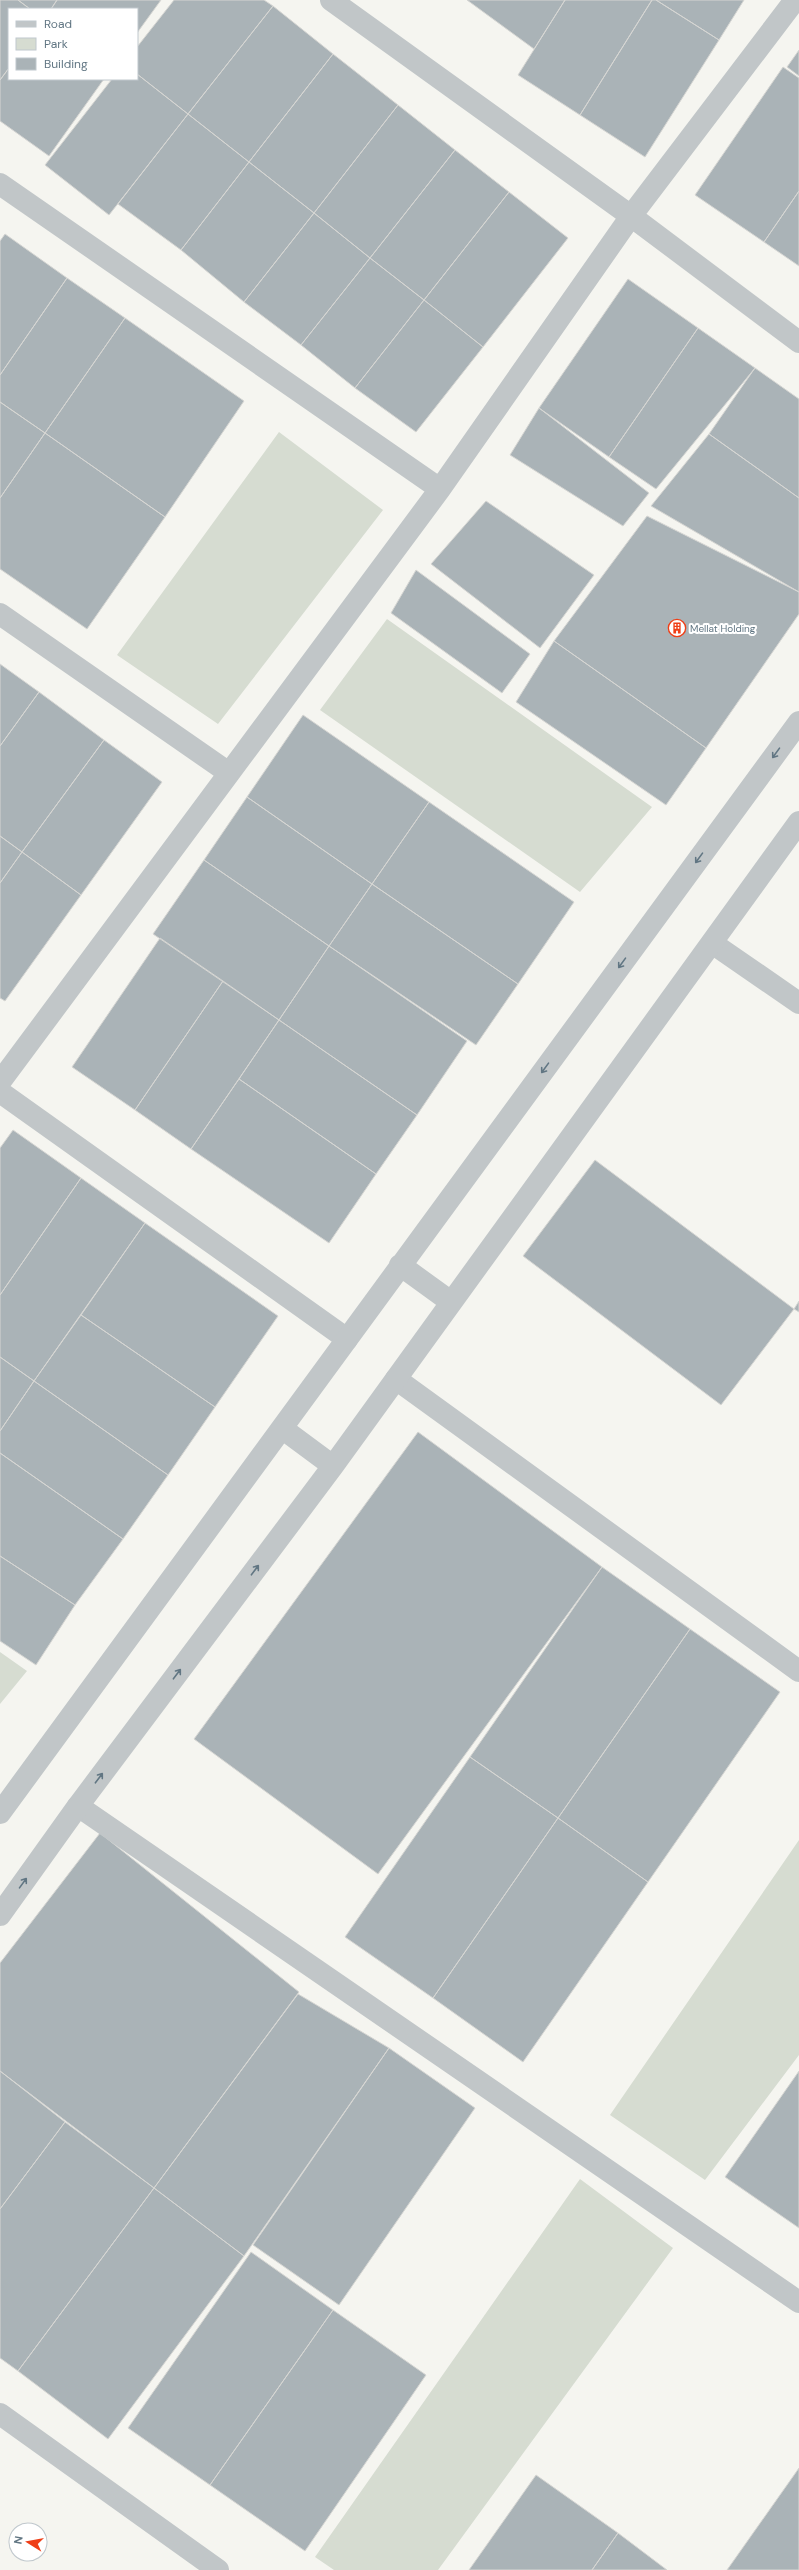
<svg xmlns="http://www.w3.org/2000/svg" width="799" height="2570" font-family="'DM Sans',sans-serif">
	<rect width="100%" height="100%" fill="#f5f5f0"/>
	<path fill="#d6dcd1" d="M279,432L383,510L218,724L117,655Z
		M387,619L652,807L580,892L320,710Z
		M0,1652L27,1671L0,1704Z
		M799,1840V2055L705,2180L610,2115Z
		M580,2179L673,2248L438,2570H334L315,2557Z"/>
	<path fill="#aab3b7" stroke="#d6d6d3" d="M0,0H18L30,9H9V68L0,80Z
		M18,0H57L51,9H30Z
		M57,0H161L137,33V9H51Z
		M174,0H264L273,6L188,114L137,74V47Z
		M467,0H565L534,49Z
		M565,0H652L580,115L518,75Z
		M652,0H656L719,40L645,157L580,115Z
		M656,0H744L719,40Z
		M273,6L333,54L249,162L188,114Z
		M799,50V76L787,67Z
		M333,54L398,105L314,213L249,162Z
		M783,67L799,78V191L764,242L695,195Z
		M9,68V79H104L49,156L0,121V80Z
		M137,74L188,114L109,215L45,165L112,79H137Z
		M398,105L455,150L370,258L314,213Z
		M188,114L249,162L181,250L118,204Z
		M455,150L509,192L424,300L370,258Z
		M249,162L314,213L244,302L181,250Z
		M799,191V266L764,242Z
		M509,192L568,238L483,347L424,300Z
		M314,213L370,258L301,345L244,302Z
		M5,234L67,278L0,375V241Z
		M370,258L424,300L355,388L301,345Z
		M67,278L125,318L45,433L0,402V375Z
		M628,279L698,328L609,457L539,408Z
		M424,300L483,347L416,432L355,388Z
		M125,318L244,401L165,517L45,433Z
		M698,328L755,368L656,489L609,457Z
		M755,368L799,399V498L709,434Z
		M0,402L45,433L0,498Z
		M539,408L649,493L623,526L510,455Z
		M45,433L165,517L87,629L0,569V498Z
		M709,434L799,498V592L651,506Z
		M486,501L594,575L540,648L431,564Z
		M647,516L799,592V614L706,748L554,641Z
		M416,570L530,654L502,693L391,613Z
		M554,641L706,748L666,805L516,702Z
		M0,664L39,692L0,746Z
		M39,692L104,740L22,852L0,836V746Z
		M303,715L429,802L372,884L247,797Z
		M104,740L162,782L81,895L22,852Z
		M247,797L372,884L329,946L204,860Z
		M429,802L574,902L518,984L372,884Z
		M0,836L22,852L0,883Z
		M22,852L81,895L5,1001L0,998V883Z
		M204,860L329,946L279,1020L153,934Z
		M372,884L518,984L476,1045L329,946Z
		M160,938L223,981L135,1110L72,1067Z
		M329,946L467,1041L417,1115L279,1020Z
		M223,981L279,1020L191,1149L135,1110Z
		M279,1020L417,1115L376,1174L239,1079Z
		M239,1079L376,1174L329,1243L191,1149Z
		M13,1130L81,1178L0,1295V1148Z
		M595,1160L794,1309L721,1405L523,1256Z
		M81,1178L145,1223L34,1381L0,1357V1295Z
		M145,1223L278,1316L215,1407L81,1315Z
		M799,1301V1312L794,1309Z
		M81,1315L215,1407L168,1475L34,1381Z
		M0,1357L34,1381L0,1431Z
		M34,1381L168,1475L123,1539L0,1453V1431Z
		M418,1432L602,1567L378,1874L194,1739Z
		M0,1453L123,1539L75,1605L0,1556Z
		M0,1556L75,1605L36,1665L0,1641Z
		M602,1567L690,1629L558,1818L470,1757Z
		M690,1629L780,1692L648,1882L558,1818Z
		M470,1757L558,1818L433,1998L345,1937Z
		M558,1818L648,1882L523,2062L433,1998Z
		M100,1833L299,1992L154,2188L0,2071V1963Z
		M298,1994L389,2048L244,2256L154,2188Z
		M389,2048L475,2108L339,2305L253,2245Z
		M0,2071L65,2122L0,2209Z
		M799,2071V2228L725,2177Z
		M65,2122L154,2188L18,2371L0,2358V2209Z
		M154,2188L244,2256L108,2439L18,2371Z
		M251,2252L333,2310L210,2485L128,2428Z
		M333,2310L426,2375L305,2551L210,2485Z
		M799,2468V2570H727Z
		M536,2475L618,2533L592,2570H469Z
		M618,2533L667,2570H592Z"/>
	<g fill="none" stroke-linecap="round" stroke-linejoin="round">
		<path stroke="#c1c6c8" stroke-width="22" d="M331,0L631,216L799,342
			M0,184L440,489
			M0,614L229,773
			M712,943L799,1003
			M0,1082L440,489L631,216L795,0
			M0,1092L347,1339
			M396,1379L799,1671
			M78,1806L799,2302
			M0,2414L218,2570"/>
		<path stroke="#c1c6c8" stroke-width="22" d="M400,1265L451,1302
			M283,1429L333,1466
			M0,1813L799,722
			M0,1915L78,1806L333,1466L799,822"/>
	</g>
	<defs><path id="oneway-shaft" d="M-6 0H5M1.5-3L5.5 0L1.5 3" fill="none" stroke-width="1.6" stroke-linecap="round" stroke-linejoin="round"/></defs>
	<g stroke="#617683">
		<use href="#oneway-shaft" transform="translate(776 753) rotate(126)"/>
		<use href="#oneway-shaft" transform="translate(699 858) rotate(126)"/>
		<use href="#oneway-shaft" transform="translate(622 963) rotate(126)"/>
		<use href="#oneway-shaft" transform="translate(545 1068) rotate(126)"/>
		<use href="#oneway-shaft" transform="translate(255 1570) rotate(-53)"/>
		<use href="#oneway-shaft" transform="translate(177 1674) rotate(-53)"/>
		<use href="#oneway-shaft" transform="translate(99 1778) rotate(-53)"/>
		<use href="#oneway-shaft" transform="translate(23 1883) rotate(-54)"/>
	</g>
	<defs>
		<symbol id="building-ring" viewBox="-11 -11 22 22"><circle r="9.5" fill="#fff" stroke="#ef3e16" stroke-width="1.5"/><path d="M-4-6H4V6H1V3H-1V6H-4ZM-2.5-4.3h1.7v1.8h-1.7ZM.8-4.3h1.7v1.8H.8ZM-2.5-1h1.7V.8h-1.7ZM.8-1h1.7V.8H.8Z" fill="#ef3e16"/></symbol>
	</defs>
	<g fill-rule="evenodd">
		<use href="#building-ring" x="667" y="618" width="20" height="20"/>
	</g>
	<g text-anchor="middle" stroke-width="4" stroke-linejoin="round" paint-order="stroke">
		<g font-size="10" fill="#617683" stroke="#fff" text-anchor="start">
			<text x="690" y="632">Mellat Holding</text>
		</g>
	</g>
	<rect x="8" y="8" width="130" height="72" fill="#ffffff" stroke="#c0c8cd"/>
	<rect x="16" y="21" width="20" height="6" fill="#c1c6c8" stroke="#c0c8cd"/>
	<text x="44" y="28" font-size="12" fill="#617683">Road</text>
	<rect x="16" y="38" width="20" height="12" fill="#d6dcd1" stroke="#c0c8cd"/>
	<text x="44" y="48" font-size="12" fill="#617683">Park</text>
	<rect x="16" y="58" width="20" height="12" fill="#aab3b7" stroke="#c0c8cd"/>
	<text x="44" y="68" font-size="12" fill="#617683">Building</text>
	<g transform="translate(28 2542) rotate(281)"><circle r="19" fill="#ffffff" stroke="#c0c8cd"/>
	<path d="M0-3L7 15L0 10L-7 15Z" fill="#ef3e16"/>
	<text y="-6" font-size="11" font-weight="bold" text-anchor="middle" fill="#617683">N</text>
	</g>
</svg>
